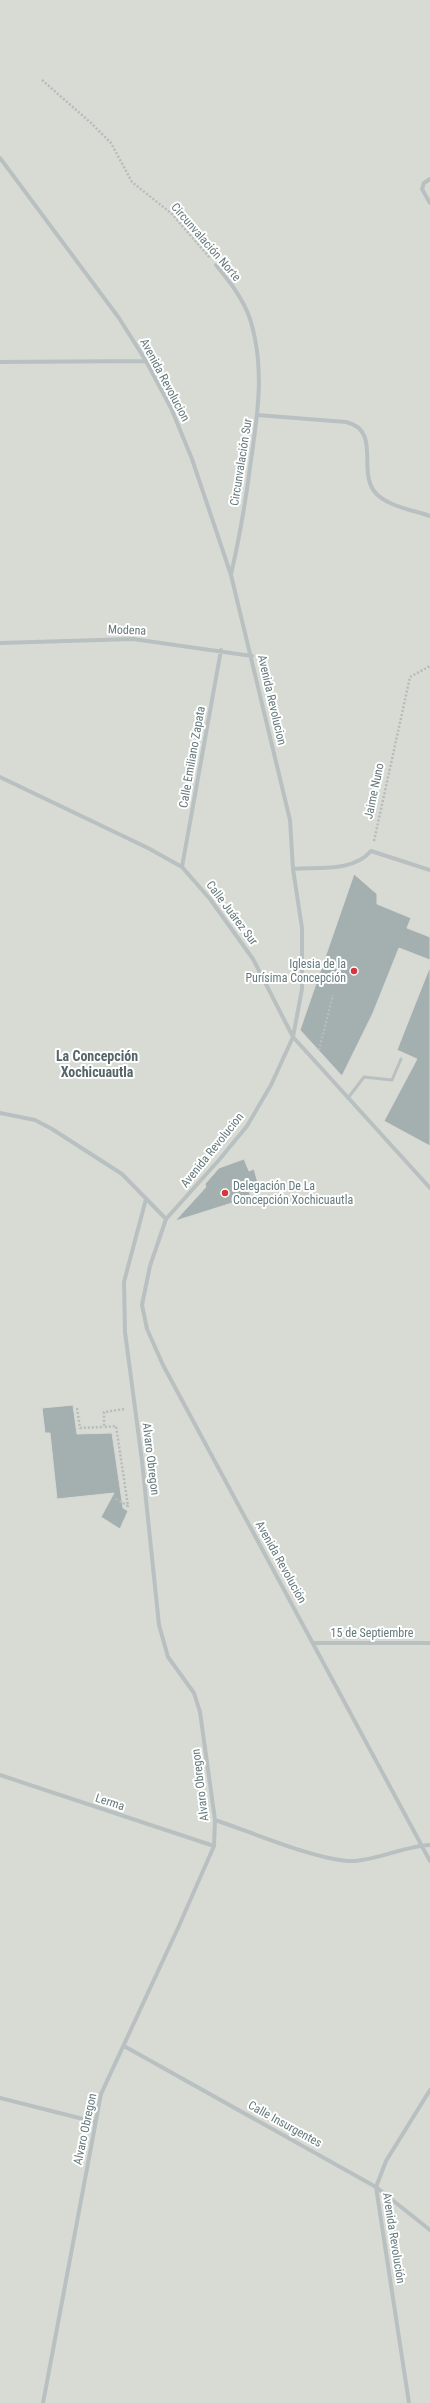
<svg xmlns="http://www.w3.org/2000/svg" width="430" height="2403" font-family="'Roboto Condensed',sans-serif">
	<rect width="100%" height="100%" fill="#f7f6f4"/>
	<path fill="#d8dbd4" d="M0,0H430V2403H0Z"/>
	<path fill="#a4afb0" stroke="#d8d8d6" d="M354,874L377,894V904L411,918L407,928L430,937V960L399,948L373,1013L342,1076L300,1030Z
		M429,969H430V1146L384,1121L417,1059L397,1050Z
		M244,1159L249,1171L254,1169L258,1183L248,1189L251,1197L175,1221L206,1187L205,1184L219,1168Z
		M73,1405L77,1434L112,1433L123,1508L128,1511L120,1529L101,1517L114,1493L57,1499L50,1433H45L42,1408Z"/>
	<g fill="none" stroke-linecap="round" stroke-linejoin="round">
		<path stroke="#b6bbbc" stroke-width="2.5" stroke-dasharray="2 2" stroke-linecap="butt" d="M42,80L91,123L111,143L132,182L172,214L210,258
			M374,841L410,677L430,666
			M319,1050L333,995
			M77,1408L80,1428L104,1427
			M116,1499L128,1506L116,1426L104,1427V1412L125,1409"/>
		<path stroke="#b9c0c1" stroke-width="3" d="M348,1098L364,1077L392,1080L401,1059"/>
		<path stroke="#b9c0c1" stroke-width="4" d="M0,158L119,318L146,361L171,408L192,459L231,575L290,820L293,869L302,928V989L293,1037L271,1085L247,1126L219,1160L166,1219L150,1266L142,1305L147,1329L163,1365L430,1861
			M430,179L424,183L422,189L430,203
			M216,265C229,281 243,298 250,319C265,366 258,413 251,460C246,499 240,536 231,574
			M0,362L146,361
			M257,415L346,422C381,430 358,469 374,491C385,506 413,510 430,516
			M0,643L133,639L252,656
			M0,777L148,848L182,867L210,899L253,959L293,1037L430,1188
			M182,867L221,650
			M293,869C319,867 353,872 371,851L430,870
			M0,1113L35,1120L52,1129L122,1174L166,1219
			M313,1643H430
			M0,1775L214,1846
			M215,1820C249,1831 323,1863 355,1861C381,1859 405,1846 430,1845
			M124,2046L376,2187L430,2230
			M0,2098L95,2122
			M43,2403L101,2094L178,1928L214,1846L215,1820L200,1712L194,1693L168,1657L159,1625L142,1461L125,1332L124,1282L146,1199
			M409,2403L376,2187L386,2161L430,2090"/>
	</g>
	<g fill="#d3383e" stroke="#fff" stroke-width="1.5">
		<circle cx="354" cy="971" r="4"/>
		<circle cx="225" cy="1193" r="4"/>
	</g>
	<g text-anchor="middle" stroke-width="4" stroke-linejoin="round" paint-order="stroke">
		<g font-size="12" fill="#65797c" stroke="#fff">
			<text transform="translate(206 242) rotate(49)" y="4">Circunvalación Norte</text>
			<text transform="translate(165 380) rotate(62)" y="4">Avenida Revolucion</text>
			<text transform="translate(241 462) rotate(-81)" y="4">Circunvalación Sur</text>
			<text transform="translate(127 630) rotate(2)" y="4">Modena</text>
			<text transform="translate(272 700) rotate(77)" y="4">Avenida Revolucion</text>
			<text transform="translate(192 757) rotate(-80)" y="4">Calle Emiliano Zapata</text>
			<text transform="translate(374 791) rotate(-78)" y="4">Jaime Nuno</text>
			<text transform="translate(232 913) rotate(53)" y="4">Calle Juárez Sur</text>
			<text transform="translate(212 1150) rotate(-51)" y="4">Avenida Revolucion</text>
			<text transform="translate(151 1459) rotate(83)" y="4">Alvaro Obregon</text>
			<text transform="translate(281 1562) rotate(61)" y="4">Avenida Revolución</text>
			<text x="372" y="1637">15 de Septiembre</text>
			<text transform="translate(200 1785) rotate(-97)" y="4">Alvaro Obregon</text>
			<text transform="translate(110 1802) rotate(18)" y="4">Lerma</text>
			<text transform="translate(285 2124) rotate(29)" y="4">Calle Insurgentes</text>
			<text transform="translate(85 2129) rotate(-78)" y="4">Alvaro Obregon</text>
			<text transform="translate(394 2238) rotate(81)" y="4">Avenida Revolución</text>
		</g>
		<g font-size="12" fill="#65797c" stroke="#fff" text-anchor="end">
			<text x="346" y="968">Iglesia de la<tspan x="346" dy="14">Purísima Concepción</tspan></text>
			<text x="233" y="1190" text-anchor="start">Delegación De La<tspan x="233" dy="14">Concepción Xochicuautla</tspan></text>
		</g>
		<g font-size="14" font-weight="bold" fill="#566568" stroke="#fff">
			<text x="97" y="1061">La Concepción<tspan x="97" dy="16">Xochicuautla</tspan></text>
		</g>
	</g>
</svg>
